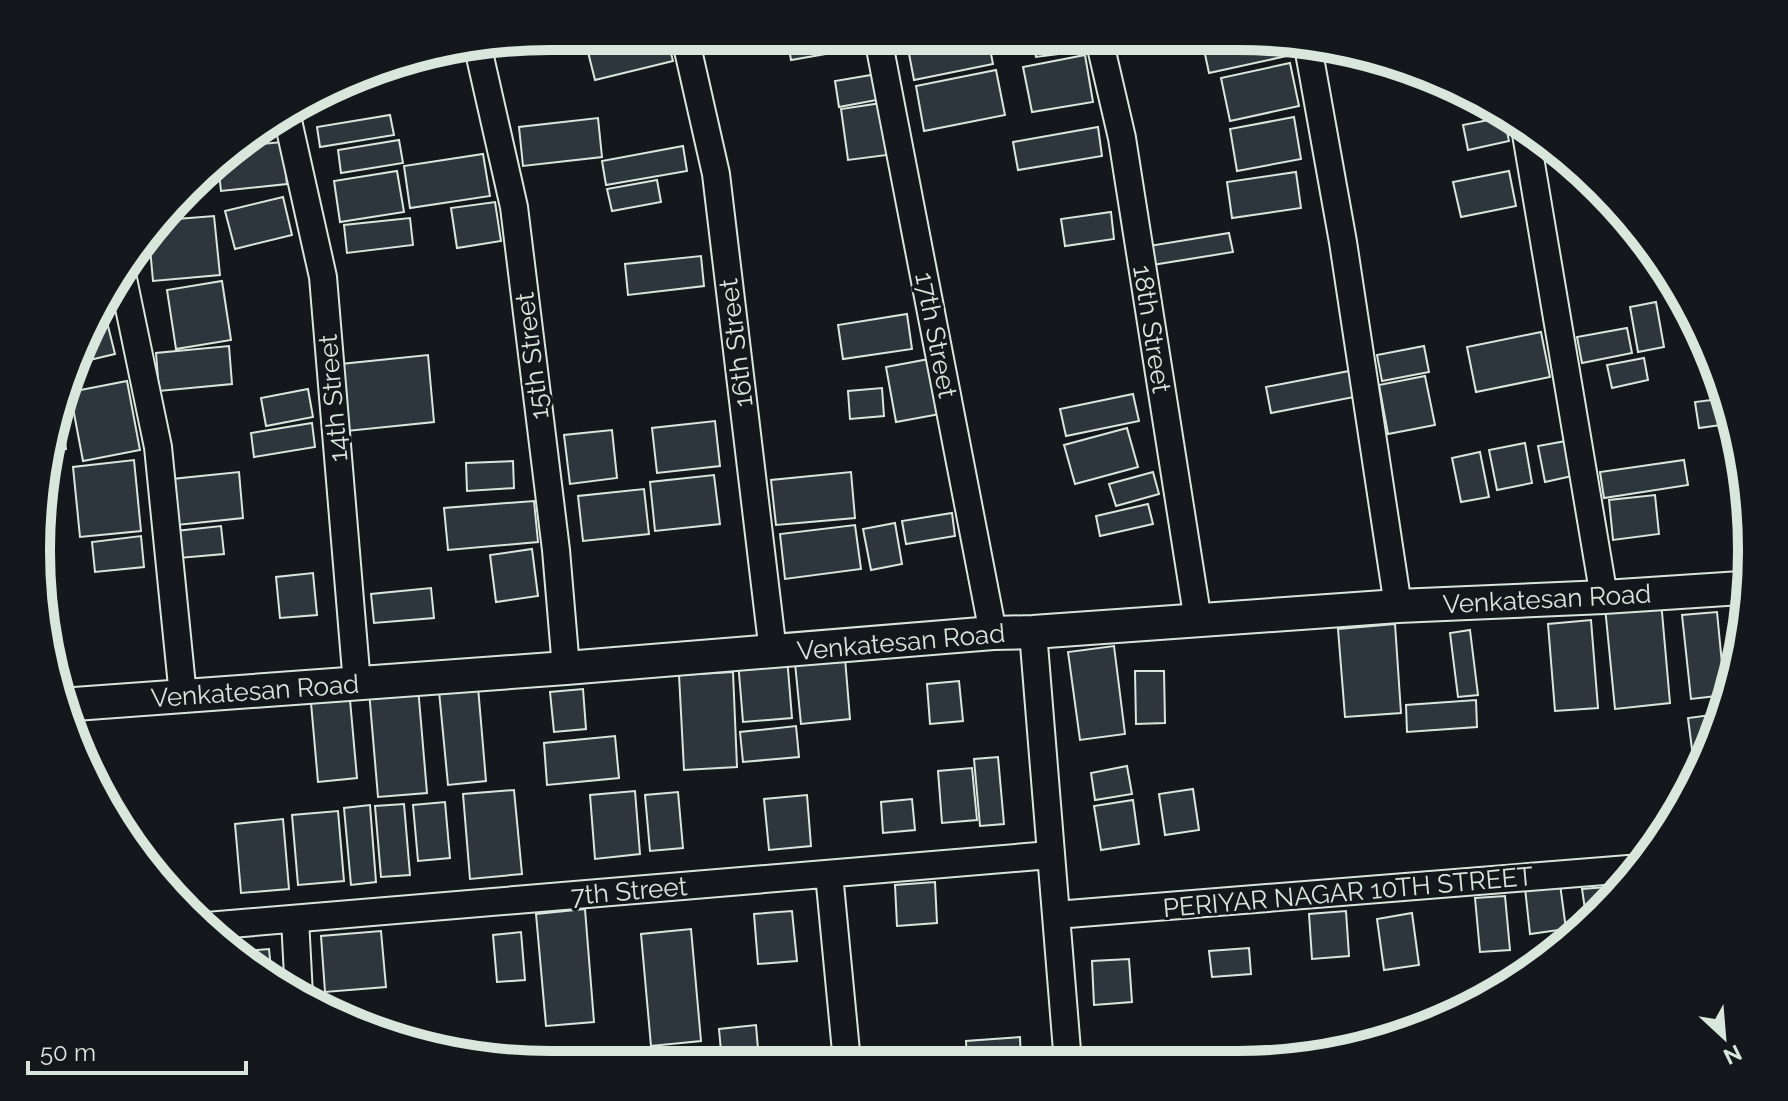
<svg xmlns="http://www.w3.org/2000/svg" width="1788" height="1101" font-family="Raleway,sans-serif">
	<rect width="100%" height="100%" fill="#14181c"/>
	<path fill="#2c363c" stroke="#d8e6dc" stroke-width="2" d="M584,36L667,37L673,61L595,80Z
		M787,37L871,38L872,46L791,60Z
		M906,38L988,39L993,64L914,80Z
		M1033,39H1081L1083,51L1036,57Z
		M1202,40H1288L1291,55L1209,73Z
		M1085,55L1093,102L1032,112L1023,67Z
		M1290,63L1299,106L1230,121L1221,78Z
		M996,70L1005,115L924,131L916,86Z
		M883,73L887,98L839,107L835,81Z
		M888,102L895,154L848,160L841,109Z
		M390,115L394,135L320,147L317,127Z
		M1294,117L1301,159L1237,171L1230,129Z
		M1504,117L1509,141L1468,150L1463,125Z
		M598,118L602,157L523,166L519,127Z
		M1098,127L1102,156L1018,170L1013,142Z
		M399,140L403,163L341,173L338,150Z
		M282,142L287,184L221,191L218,163L233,147Z
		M683,146L687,171L606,185L602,161Z
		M483,154L490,196L410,208L404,166Z
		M397,171L404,212L340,222L334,181Z
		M1509,171L1516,206L1461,217L1453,182Z
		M1296,172L1301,208L1232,218L1227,182Z
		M657,180L661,202L612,211L607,189Z
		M283,197L292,235L235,249L225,211Z
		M495,202L501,241L457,248L451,208Z
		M1111,212L1114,239L1065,246L1061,219Z
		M214,216L220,275L153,281L149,237L164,220Z
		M410,218L413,245L347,253L344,225Z
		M1229,233L1233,252L1152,265L1149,246Z
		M701,256L704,286L628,295L625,264Z
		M222,281L231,340L176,349L167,290Z
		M1656,302L1664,347L1638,352L1630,307Z
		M104,310L115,354L77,363L76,359L100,311Z
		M907,314L912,349L843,359L838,325Z
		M1627,328L1632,353L1582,363L1577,337Z
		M1541,332L1550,377L1476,392L1467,347Z
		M229,346L232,384L159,391L156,353Z
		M1424,346L1429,372L1382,381L1377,355Z
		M428,355L434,422L347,431L341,364Z
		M1644,358L1648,380L1612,388L1607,365Z
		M929,359L940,414L896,422L886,367Z
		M70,371L74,387L63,389V386Z
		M1349,371L1354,397L1271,413L1266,387Z
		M1425,376L1435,425L1388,434L1379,385Z
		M127,381L140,450L83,461L70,392Z
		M882,388L884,416L850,419L848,391Z
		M308,389L313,417L266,426L261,398Z
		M1133,394L1139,421L1066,436L1060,409Z
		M1719,399L1728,424L1699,428L1695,402Z
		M62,417L66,449L52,450L58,418Z
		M715,421L720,466L657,473L652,428Z
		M312,423L315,447L254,457L251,433Z
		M1127,428L1138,467L1075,484L1064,445Z
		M612,430L617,478L570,484L564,435Z
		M1566,441L1572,476L1545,482L1538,446Z
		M1525,443L1532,483L1497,490L1489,450Z
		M1480,452L1489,497L1461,502L1452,458Z
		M134,460L141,531L80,537L73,467Z
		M1684,460L1688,485L1604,498L1600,472Z
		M513,461L514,488L467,491L466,463Z
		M239,472L243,518L177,525L172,479Z
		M851,472L855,518L776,525L771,480Z
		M1153,472L1159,494L1116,506L1109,484Z
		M714,475L720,524L655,531L650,482Z
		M644,489L649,534L583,541L578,496Z
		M1655,495L1659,534L1613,540L1609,500Z
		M534,501L538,542L448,550L444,508Z
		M1148,504L1153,524L1100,536L1096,516Z
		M952,513L955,536L906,544L902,521Z
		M895,523L902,564L871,570L863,529Z
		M855,525L861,569L785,579L780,534Z
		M221,526L224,554L179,558L176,531Z
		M141,536L144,567L95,572L92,542Z
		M532,549L538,596L496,602L490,555Z
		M313,573L317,615L280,618L276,577Z
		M431,588L434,618L374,623L371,594Z
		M1661,601L1670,703L1615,709L1605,607Z
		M1717,612L1725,695L1691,699L1682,615Z
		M1591,620L1598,708L1555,711L1548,624Z
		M1395,624L1401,713L1345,717L1338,629Z
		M1470,630L1478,695L1458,697L1450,633Z
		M1728,637H1738L1735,676H1730Z
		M1114,646L1125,734L1080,740L1068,652Z
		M787,657L792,718L743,722L738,661Z
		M845,658L850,719L801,724L795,663Z
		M1135,671H1164L1165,723L1136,724Z
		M733,672L737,767L684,770L679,675Z
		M959,681L963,721L930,724L927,684Z
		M418,687L427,793L378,797L369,691Z
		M478,687L486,781L448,785L439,691Z
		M583,689L586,729L554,732L550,692Z
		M350,700L357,778L318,782L311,703Z
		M1476,700L1477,727L1407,732L1406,705Z
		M1719,714L1694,765L1688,718Z
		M796,726L799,757L743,762L740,732Z
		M615,736L619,778L547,785L544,743Z
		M998,757L1004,824L980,826L974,759Z
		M1127,766L1132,794L1095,800L1091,773Z
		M972,768L977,820L942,823L938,771Z
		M1193,789L1199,830L1165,835L1159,794Z
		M514,790L522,874L470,879L463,794Z
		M635,791L640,854L595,859L590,795Z
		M678,792L683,848L650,851L645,795Z
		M807,795L811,846L769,850L764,799Z
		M912,799L915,830L883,833L881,802Z
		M1133,800L1139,844L1101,850L1094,806Z
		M445,802L450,858L418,861L413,805Z
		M404,804L410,875L381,877L375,806Z
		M370,805L376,882L351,885L344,808Z
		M338,811L344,881L298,885L292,815Z
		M283,819L289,889L241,893L235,824Z
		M935,882L937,923L897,926L895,885Z
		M1560,884L1566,929L1530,934L1525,888Z
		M1619,886V887L1586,916L1582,889Z
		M1505,896L1510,950L1480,952L1475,898Z
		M585,909L594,1022L546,1026L536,914Z
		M792,911L797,961L758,964L754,914Z
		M1346,911L1349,956L1312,959L1309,914Z
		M1412,913L1419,965L1384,970L1377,919Z
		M691,929L701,1041L651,1046L641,934Z
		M381,931L386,987L325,992L321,936Z
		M521,932L525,980L497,982L493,935Z
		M1249,948L1251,974L1212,977L1209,951Z
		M269,949L272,979L238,959L231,952Z
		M1129,959L1132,1002L1094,1005L1092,961Z
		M756,1025L759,1061L722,1062L719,1029Z
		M1020,1037L1021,1063H967L966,1041Z
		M462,1041L463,1055L425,1045Z
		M683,1056V1061H641V1060Z"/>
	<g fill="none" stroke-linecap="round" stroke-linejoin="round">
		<defs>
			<path id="minor" d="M685,37L716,174L773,652
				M878,38L993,633
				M1099,39L1122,138L1198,621
				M1307,41L1343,242L1398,606
				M478,48L514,207L556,550L566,668
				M287,116L323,277L357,684
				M1525,128L1604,597
				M121,269L158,447L183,696
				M1033,632L1068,1063
				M829,874L847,1062
				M1056,915L1641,868
				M295,919L299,995
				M207,926L1050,855"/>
			<path id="tertiary" d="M61,705L566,668L993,633L1033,632L1398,606L1604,597L1741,588"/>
		</defs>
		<use href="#minor" stroke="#d8e6dc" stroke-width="30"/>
		<use href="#tertiary" stroke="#d8e6dc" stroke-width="36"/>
		<use href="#minor" stroke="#14181c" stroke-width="26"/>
		<use href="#tertiary" stroke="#14181c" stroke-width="32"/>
	</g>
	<g text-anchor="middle" stroke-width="6" stroke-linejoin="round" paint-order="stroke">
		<g font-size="26" fill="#d8e6dc" stroke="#14181c">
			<text transform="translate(1152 329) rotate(81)" y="9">18th Street</text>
			<text transform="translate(936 335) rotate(79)" y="9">17th Street</text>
			<text transform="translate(736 343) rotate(-97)" y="9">16th Street</text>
			<text transform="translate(532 356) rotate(-97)" y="9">15th Street</text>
			<text transform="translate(333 398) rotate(-95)" y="9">14th Street</text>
			<text transform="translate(1547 599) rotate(-3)" y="9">Venkatesan Road</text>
			<text transform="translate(901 642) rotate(-5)" y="9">Venkatesan Road</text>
			<text transform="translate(255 691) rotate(-4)" y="9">Venkatesan Road</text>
			<text transform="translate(629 891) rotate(-5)" y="9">7th Street</text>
			<text transform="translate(1348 892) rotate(-5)" y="9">PERIYAR NAGAR 10TH STREET</text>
		</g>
	</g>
	<path d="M0 0H1788V1101H0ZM550 50H1238A500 500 0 0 1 1738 550V551A500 500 0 0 1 1238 1051H550A500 500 0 0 1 50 551V550A500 500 0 0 1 550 50Z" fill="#14181c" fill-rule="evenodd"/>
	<path fill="none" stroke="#d8e6dc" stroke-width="10" d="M550 50H1238A500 500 0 0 1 1738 550V551A500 500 0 0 1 1238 1051H550A500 500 0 0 1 50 551V550A500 500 0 0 1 550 50Z"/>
	<g transform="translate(1724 1037) rotate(154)" stroke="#14181c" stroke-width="6" paint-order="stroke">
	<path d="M0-6L14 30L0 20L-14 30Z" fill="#d8e6dc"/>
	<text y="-12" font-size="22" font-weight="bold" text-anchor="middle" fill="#d8e6dc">N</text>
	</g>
	<path d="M28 1061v12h218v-12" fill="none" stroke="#d8e6dc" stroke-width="4"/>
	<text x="40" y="1061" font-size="24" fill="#d8e6dc" stroke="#14181c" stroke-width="6" paint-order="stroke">50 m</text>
</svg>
